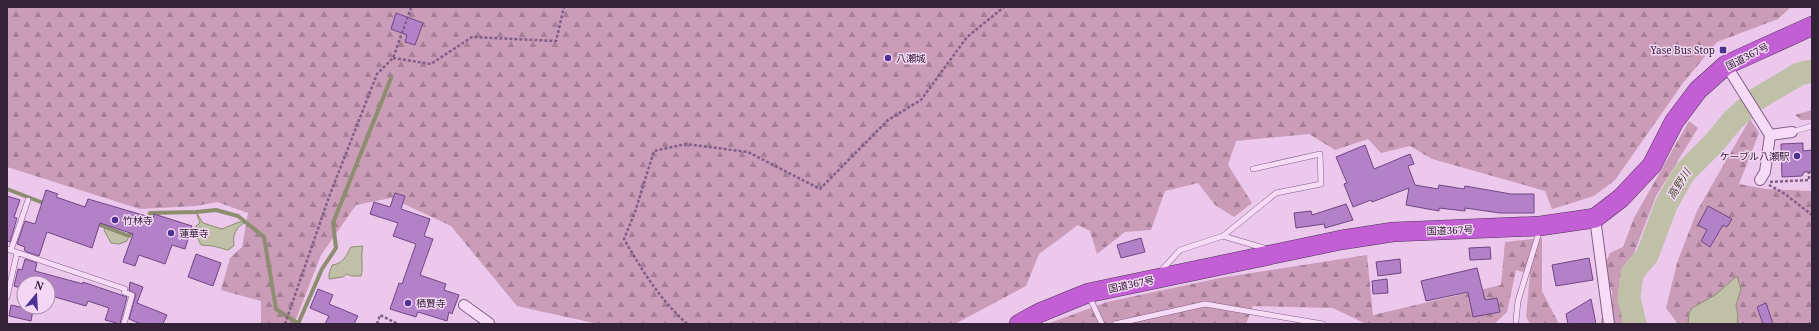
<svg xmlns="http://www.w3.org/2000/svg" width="1819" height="331" font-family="'Noto Serif','Noto Sans JP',serif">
	<defs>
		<pattern id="forest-firs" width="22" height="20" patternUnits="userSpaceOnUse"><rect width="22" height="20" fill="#ca9cb7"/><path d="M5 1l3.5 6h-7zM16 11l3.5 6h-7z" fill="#a57f96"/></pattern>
	</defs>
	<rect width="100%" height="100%" fill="#ebc8ec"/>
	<path fill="url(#forest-firs)" d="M7,7H1791L1778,19L1717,42L1683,83L1615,180L1594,196L1552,209L1545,191L1432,159L1410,146L1381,153L1368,139L1335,150L1309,134L1236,141L1228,165L1252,203L1234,217L1215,205L1198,183L1165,191L1151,230L1125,232L1097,254L1090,231L1078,225L1039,254L1026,286L955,324H598L517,306L451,226L391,198L356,205L321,255L294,324H261V301L221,290L230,258L242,247L248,213L217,202L196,206L140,209L7,167Z
		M1812,110V120H1801L1795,115Z
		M1750,119L1759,133L1739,184L1766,189L1812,191V324H1737L1738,316L1736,305L1741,289L1733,279L1715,295L1692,308L1689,313L1688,324H1678L1666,308L1677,263L1697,211Z
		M1689,121L1698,128L1656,196L1634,253L1625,297L1630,324H1601V319L1612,316V291L1603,269L1610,253L1623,247L1634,218Z
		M1542,238V291L1559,324H1530L1526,317L1530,274L1516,270L1507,312L1494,324H1366L1333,308L1253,306L1246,324H1047L1107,302L1220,278L1367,255L1373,315L1501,285L1505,242Z"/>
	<path fill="#c0c0a9" stroke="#8d8e70" d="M196,212L203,223L222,229L239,222H246C236,227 232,235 234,246L228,250L213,246L201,245L195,233L196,226L200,223Z
		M105,227L129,236L127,241L119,244L111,243L104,230Z
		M363,246C360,256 364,266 361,276H352L347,274L343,277L329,279V274L332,265C343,264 346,256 351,247Z
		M1737,276L1741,289L1736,305L1738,316L1737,324H1688L1689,313L1692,308L1715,295Z"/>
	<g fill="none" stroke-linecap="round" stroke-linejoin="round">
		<path stroke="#8d8e70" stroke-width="4" d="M7,189L46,204
			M147,220L150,213L196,212L216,210L238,216L264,237L276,309L299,324
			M95,223L129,236L131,233L135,234
			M298,324L322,269L336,248L333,223L391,78"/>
		<path stroke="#c0c0a9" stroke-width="23" d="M1635,324L1629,298L1632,273L1647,256L1666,205L1684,173L1715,142L1733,120L1755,100L1799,74L1812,71"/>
	</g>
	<path fill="#b281c7" stroke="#714584" d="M396,13L423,23L415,45L405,42L407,35L391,29Z
		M1803,143V151L1812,150V172H1804L1802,176L1782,177L1781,144Z
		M1365,145L1374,169L1410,154L1414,164L1408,166L1415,185L1438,189L1439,185L1464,189L1465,186L1511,194H1534V213H1500L1465,208V211L1439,208V211L1406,205L1409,188L1372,202L1371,200L1353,207L1344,184L1347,183L1336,157Z
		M46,190L58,194L56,197L85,207L88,199L153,218L154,214L192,226L185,249L172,245L165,264L139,255L135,266L123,262L133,234L100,223L92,248L47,232L39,256L27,252L24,250L25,247L17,244L25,221L35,224Z
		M395,193L405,196L401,209L430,219L424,236L433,239L420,275L446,284L444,290L459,295L452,314L449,312L447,321L418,312L416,317L390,309L399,283L402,284L416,244L393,236L398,223L370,214L374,202L390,207Z
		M7,196L20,200L14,217L17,218L10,242L7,241Z
		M1346,204L1353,220L1325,228L1324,224L1296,228L1294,213L1311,211L1312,215Z
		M1708,206L1732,219L1727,227L1723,225L1710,247L1701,241L1707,230L1698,225Z
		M1141,238L1145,252L1121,258L1117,245Z
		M1490,247L1491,259L1470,260L1469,248Z
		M196,254L221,263L213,286L188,277Z
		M1589,258L1593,280L1556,286L1552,265Z
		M25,259L37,263L35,271L83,284V282L127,297L120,324L105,320L109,308L88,301L86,306L48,295V283H24V289L14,286L18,269L22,270Z
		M1400,259L1401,273L1378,276L1376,262Z
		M1477,268L1485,300L1497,298L1500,312L1473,317L1468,292L1426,301L1421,281Z
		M1387,279L1388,293L1373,294L1372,281Z
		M130,282L143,287L137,303L167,315L163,324H141L129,319L136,294L129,290Z
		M318,289L333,295L329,304L358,316L354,324H325L329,316L310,308Z
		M1591,299L1596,324H1568L1566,314Z
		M1766,303L1773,324H1763L1757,307Z
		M11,305L33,310L31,321L9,316Z"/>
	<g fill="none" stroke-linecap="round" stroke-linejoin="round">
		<defs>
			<path id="lane" d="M1792,132L1812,126
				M1223,236L1267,249
				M7,249L125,289L124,292L132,295L124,324
				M11,250L28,200
				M1160,272L1180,250L1223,236L1276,193L1321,184L1320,154L1253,169
				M1089,296L1102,324
				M7,297L17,253
				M1516,321L1518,301L1540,229
				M1115,324L1205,304L1323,324"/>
			<path id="street" d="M1726,65L1770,135L1765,172L1760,180
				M1770,135L1792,132
				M1595,218L1609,324
				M464,305L489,323L488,324"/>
			<path id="highway" d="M1019,324L1039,313L1088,293L1341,240L1393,232L1540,226L1595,218L1621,198L1652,165L1674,122L1698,90L1726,65L1812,26"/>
		</defs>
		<use href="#lane" stroke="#805e87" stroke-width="6"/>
		<use href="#street" stroke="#805e87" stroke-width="12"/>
		<use href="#highway" stroke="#4c3255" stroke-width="20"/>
		<path stroke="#805e87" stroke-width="2.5" stroke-dasharray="3 2" stroke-linecap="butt" d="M393,58L431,64L472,37L556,41L564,7
			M1770,182L1809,180V172
			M1769,185L1785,194L1812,215
			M285,324L329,197L377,74L393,58L411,8
			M377,324L380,315L398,324
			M687,324C659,298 643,272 624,239L635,212L654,151L686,144L748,152L820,189L888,120L921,100L967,37L1004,7"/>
		<use href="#lane" stroke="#f7dbf7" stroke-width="5"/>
		<use href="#street" stroke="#f7dbf7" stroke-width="10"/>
		<use href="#highway" stroke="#c35fd5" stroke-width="19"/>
	</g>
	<g fill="#4d3292" stroke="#f4d7f4" stroke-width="1.5">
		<rect x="1719" y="46" width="8" height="8" rx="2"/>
		<circle cx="888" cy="58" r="4"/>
		<circle cx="1797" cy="156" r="4"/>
		<circle cx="115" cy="220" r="4"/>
		<circle cx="171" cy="233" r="4"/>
		<circle cx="408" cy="303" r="4"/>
	</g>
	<g text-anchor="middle" stroke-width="3" stroke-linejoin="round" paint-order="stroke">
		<g font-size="10" fill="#332138" stroke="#f4d7f4" text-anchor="start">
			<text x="1715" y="54" text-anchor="end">Yase Bus Stop</text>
			<text x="896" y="62">八瀬城</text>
			<text x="1789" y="160" text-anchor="end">ケーブル八瀬駅</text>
			<text x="123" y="224">竹林寺</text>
			<text x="179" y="237">蓮華寺</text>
			<text x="416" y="307">栖賢寺</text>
		</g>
		<g font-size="10" fill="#332138" stroke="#f4d7f4">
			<text transform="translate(1747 56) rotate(-27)" y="4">国道367号</text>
			<text transform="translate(1450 230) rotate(-2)" y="4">国道367号</text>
			<text transform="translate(1131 284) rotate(-12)" y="4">国道367号</text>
		</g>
		<g font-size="11" font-style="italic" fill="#4e5731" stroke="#f4d7f4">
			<text transform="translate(1679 184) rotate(-57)" y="4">高野川</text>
		</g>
	</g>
	<rect width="1819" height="331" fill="none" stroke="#332138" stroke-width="16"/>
	<g transform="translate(36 295) rotate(18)"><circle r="19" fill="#f4d7f4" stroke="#a78ea9"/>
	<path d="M0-3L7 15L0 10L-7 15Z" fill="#4d3292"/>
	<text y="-6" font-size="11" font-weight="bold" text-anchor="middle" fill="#332138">N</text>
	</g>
</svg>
